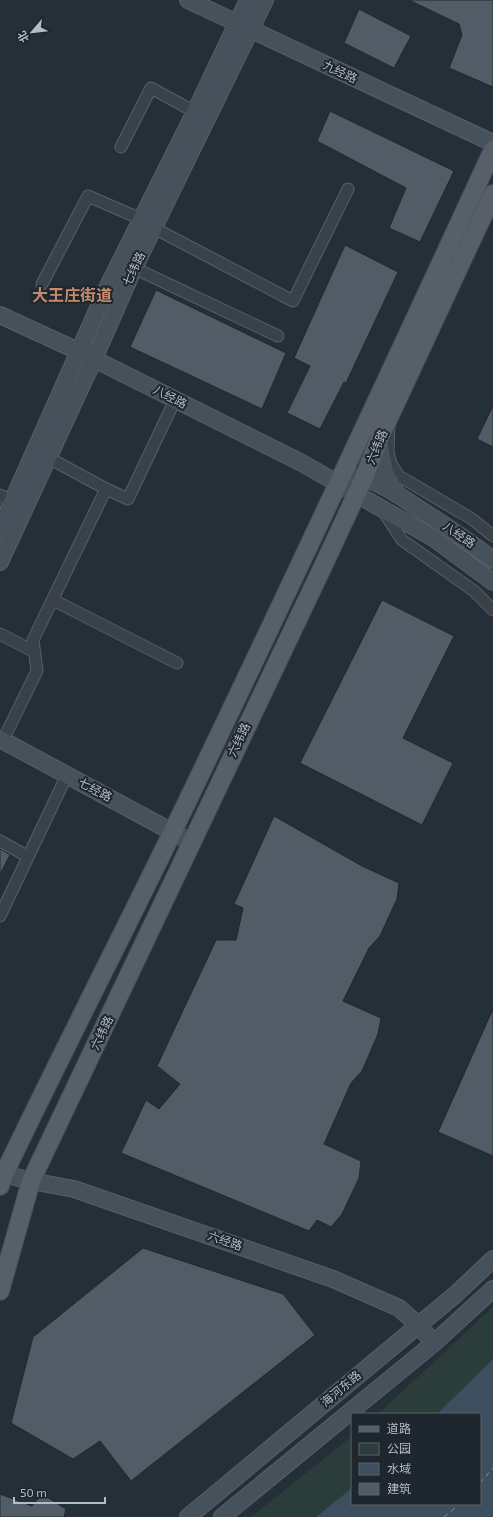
<svg xmlns="http://www.w3.org/2000/svg" width="493" height="1517" font-family="'Exo 2','Noto Sans SC',sans-serif">
	<rect width="100%" height="100%" fill="#252f38"/>
	<path fill="#2a3d3b" d="M493,1307V1517H251L352,1436V1504H480V1414H378Z"/>
	<path fill="#3d4f5f" d="M493,1359V1517H316L352,1488V1504H480V1414H437Z"/>
	<g fill="none" stroke-linecap="round" stroke-linejoin="round">
		<path stroke="#7890a4" stroke-width="1" stroke-dasharray="5 4" stroke-linecap="butt" d="M480,1483L493,1468
			M444,1517L460,1504"/>
	</g>
	<path fill="#515c66" stroke="#202830" d="M409,0H493V87L449,68L462,35L459,24Z
		M359,9L411,36L394,68L344,43Z
		M330,111L454,171L420,242L389,228L406,188L317,141Z
		M345,245L398,272L346,383L344,382L320,429L287,413L310,366L294,358Z
		M156,290L286,353L262,409L130,347Z
		M493,406V447L477,439Z
		M382,600L454,636L403,738L453,763L422,825L300,763Z
		M274,816L362,866L399,883L397,899L380,936L369,948L343,1001L381,1018L378,1034L362,1071L351,1083L324,1144L361,1161L359,1178L342,1214L331,1227L317,1220L309,1231L121,1153L146,1100L159,1109L180,1084L157,1066L216,940H236L243,908L234,904Z
		M0,849L10,855L0,874Z
		M493,1009V1156L438,1132Z
		M143,1248L283,1294L315,1335L131,1481L100,1441L73,1459L11,1423L33,1337Z
		M0,1494L32,1506L42,1494L66,1509L64,1517H0Z"/>
	<g fill="none" stroke-linecap="round" stroke-linejoin="round">
		<defs>
			<path id="street" d="M121,147L151,88L195,112
				M154,228L293,301L348,189
				M134,268L278,336
				M42,284L88,196L141,219
				M389,425L388,452L391,464L399,476L472,519L493,536
				M106,489L128,499L175,400
				M0,495L13,502
				M383,511L402,540L474,591L493,610
				M53,600L177,663
				M0,634L35,652
				M3,740L37,671L33,640L106,489L49,458
				M0,841L27,856
				M0,916L67,775"/>
			<path id="secondary" d="M188,0L493,143
				M0,315L78,351L302,463L435,539L493,582
				M379,439L385,473L397,494
				M338,482C347,479 355,475 364,478C383,484 401,497 418,508C443,524 469,541 493,560
				M0,529L108,286L195,112L248,0
				M0,562L94,359L134,268L265,0
				M0,739L191,842
				M0,1173L31,1181L74,1189L333,1279L399,1308L418,1325L434,1343
				M188,1517L456,1294L493,1259
				M222,1517L434,1343L493,1289"/>
			<path id="primary" d="M0,1186L4,1174C59,1059 117,946 173,831C282,605 388,378 493,150
				M0,1291L31,1181L325,562L364,478L379,439L493,194"/>
		</defs>
		<use href="#street" stroke="#575f67" stroke-width="13"/>
		<use href="#secondary" stroke="#575f67" stroke-width="18"/>
		<use href="#primary" stroke="#424a52" stroke-width="20"/>
		<use href="#street" stroke="#394149" stroke-width="11"/>
		<use href="#secondary" stroke="#47515b" stroke-width="16"/>
		<use href="#primary" stroke="#576069" stroke-width="18"/>
	</g>
	<g text-anchor="middle" stroke-width="4" stroke-linejoin="round" paint-order="stroke">
		<g font-size="12" fill="#b4bcc4" stroke="#1e262e">
			<text transform="translate(340 72) rotate(25)" y="4">九经路</text>
			<text transform="translate(134 269) rotate(-65)" y="4">七纬路</text>
			<text transform="translate(170 397) rotate(27)" y="4">八经路</text>
			<text transform="translate(377 447) rotate(-67)" y="4">六纬路</text>
			<text transform="translate(459 535) rotate(34)" y="4">八经路</text>
			<text transform="translate(239 740) rotate(-65)" y="4">六纬路</text>
			<text transform="translate(95 790) rotate(28)" y="4">七经路</text>
			<text transform="translate(102 1033) rotate(-64)" y="4">六纬路</text>
			<text transform="translate(225 1241) rotate(19)" y="4">六经路</text>
			<text transform="translate(341 1389) rotate(-40)" y="4">海河东路</text>
		</g>
		<g font-size="16" font-weight="bold" fill="#c68a6d" stroke="#1e262e">
			<text x="72" y="301">大王庄街道</text>
		</g>
	</g>
	<rect x="351" y="1413" width="130" height="92" fill="#1e262e" stroke="#5a626a"/>
	<rect x="359" y="1426" width="20" height="6" fill="#576069" stroke="#5a626a"/>
	<text x="387" y="1433" font-size="12" fill="#b4bcc4">道路</text>
	<rect x="359" y="1443" width="20" height="12" fill="#2a3d3b" stroke="#5a626a"/>
	<text x="387" y="1453" font-size="12" fill="#b4bcc4">公园</text>
	<rect x="359" y="1463" width="20" height="12" fill="#3d4f5f" stroke="#5a626a"/>
	<text x="387" y="1473" font-size="12" fill="#b4bcc4">水域</text>
	<rect x="359" y="1483" width="20" height="12" fill="#515c66" stroke="#5a626a"/>
	<text x="387" y="1493" font-size="12" fill="#b4bcc4">建筑</text>
	<g transform="translate(32 32) rotate(242)" stroke="#1e262e" stroke-width="3" paint-order="stroke">
	<path d="M0-3L7 15L0 10L-7 15Z" fill="#b4bcc4"/>
	<text y="-6" font-size="11" font-weight="bold" text-anchor="middle" fill="#b4bcc4">北</text>
	</g>
	<path d="M14 1497v6h91v-6" fill="none" stroke="#b4bcc4" stroke-width="2"/>
	<text x="20" y="1497" font-size="12" fill="#b4bcc4" stroke="#1e262e" stroke-width="3" paint-order="stroke">50 m</text>
</svg>
